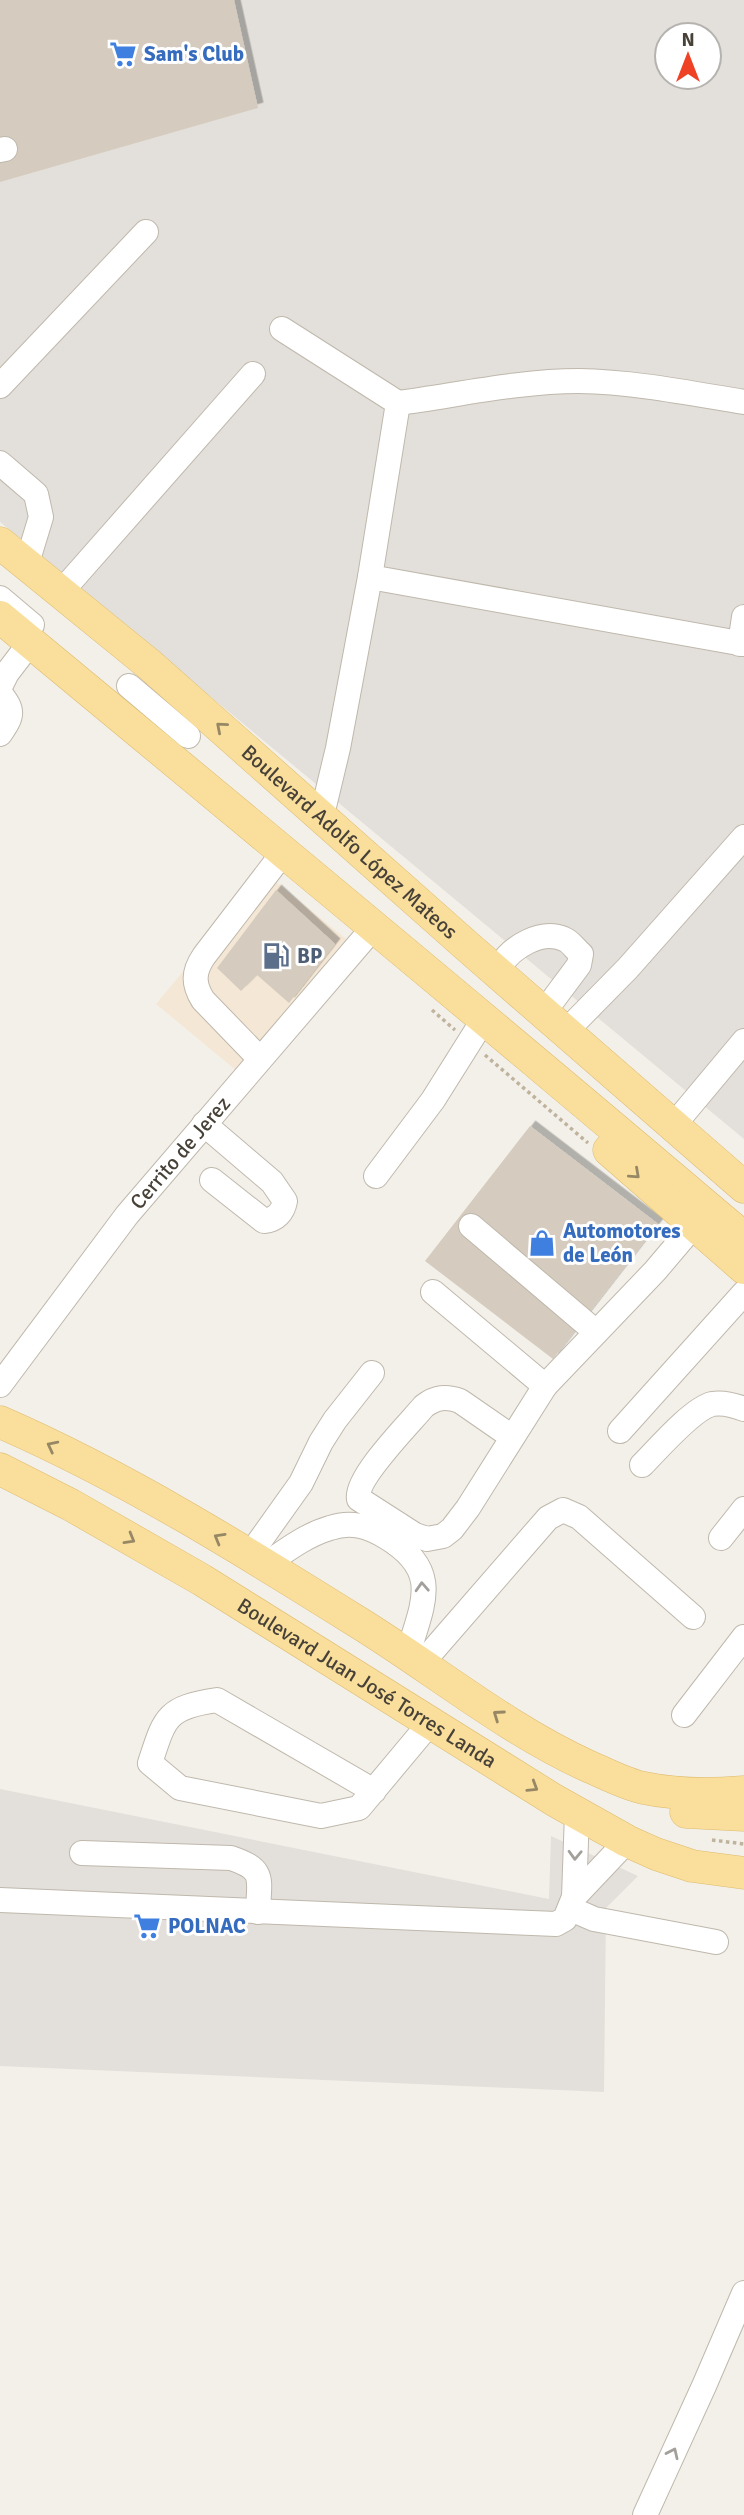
<svg xmlns="http://www.w3.org/2000/svg" width="744" height="2515" font-family="Signika,sans-serif">
	<defs>
		<filter id="shadow"><feDropShadow dx="5.5" dy="-5.5" stdDeviation="0" flood-color="#0004"/></filter>
	</defs>
	<rect width="100%" height="100%" fill="#f3f0e9"/>
	<path fill="#f4e7d5" d="M265,873L346,939L237,1071L156,1004Z"/>
	<path fill="#e3dfda" fill-rule="evenodd" d="M0,0H744V1139L0,522ZM667,35H709V77H667Z
		M0,1789L549,1899L551,1836L638,1876L606,1908L604,2092L0,2066Z"/>
	<path fill="#d5ccbf" filter="url(#shadow)" d="M0,0H234L258,108L0,182Z
		M276,890L335,944L289,1003L257,975L241,991L217,968Z
		M530,1126L658,1224L553,1359L425,1261Z"/>
	<g fill="none" stroke-linecap="round" stroke-linejoin="round">
		<defs>
			<g id="minor">
				<path d="M0,150L5,149"/>
				<path d="M282,329L398,403L370,577L338,748L322,815"/>
				<path d="M0,386L146,232"/>
				<path d="M398,403C458,395 519,381 579,381C635,382 689,393 744,402"/>
				<path d="M0,463L36,494L41,517L27,563"/>
				<path d="M370,577L744,644"/>
				<path d="M62,591L253,374"/>
				<path d="M0,598L32,625"/>
				<path d="M740,644L744,617"/>
				<path d="M129,686L188,736"/>
				<path d="M0,687L7,673L30,643"/>
				<path d="M0,693C14,711 13,715 0,734"/>
				<path d="M500,966C512,947 541,929 564,939C570,941 576,950 581,954L579,965L550,1004"/>
				<path d="M574,1023L628,968L744,837"/>
				<path d="M260,1059L203,1000C193,984 193,972 204,956L283,853"/>
				<path d="M683,1114L744,1041"/>
				<path d="M204,1124L272,1182L285,1201C283,1212 276,1220 264,1221L212,1180"/>
				<path d="M376,1176L433,1100L477,1030"/>
				<path d="M471,1226L596,1332"/>
				<path d="M433,1292L545,1386L655,1271L694,1225"/>
				<path id="s1" d="M0,1385L127,1215L373,928"/>
				<path d="M620,1431L744,1293"/>
				<path d="M512,1437L460,1401C446,1396 436,1397 424,1406C410,1423 354,1479 359,1499L415,1535L427,1539L443,1536L452,1529L468,1508L545,1386"/>
				<path d="M642,1465C657,1450 692,1409 712,1404C723,1402 734,1405 744,1409"/>
				<path d="M721,1538L744,1509"/>
				<path d="M249,1556L301,1483L321,1442L335,1420L372,1373"/>
				<path d="M265,1565C285,1551 306,1535 330,1528C351,1521 368,1526 386,1537C441,1570 424,1601 408,1653"/>
				<path d="M422,1663L548,1518L563,1510L579,1517L693,1617"/>
				<path d="M684,1715L744,1637"/>
				<path d="M374,1791L217,1700C166,1708 165,1717 150,1763L180,1788L321,1816L359,1808L430,1723"/>
				<path d="M82,1853L231,1858C266,1870 259,1878 258,1912"/>
				<path d="M574,1897L627,1841"/>
				<path d="M0,1900L556,1924L565,1919L574,1897L577,1813"/>
				<path d="M571,1909L594,1919L716,1942"/>
				<path d="M645,2515L704,2386L744,2293"/>
			</g>
			<g id="major">
				<path id="s2" d="M0,543L150,665L468,947L744,1187"/>
				<path d="M0,617C249,823 498,1029 744,1238"/>
				<path d="M609,1150L744,1268"/>
				<path d="M0,1422C124,1476 241,1549 356,1621C434,1669 506,1729 590,1767C607,1774 625,1784 644,1788C677,1795 710,1795 744,1792"/>
				<path id="s3" d="M0,1469L71,1505L202,1580L554,1800L627,1841L656,1854L692,1866L744,1873"/>
				<path d="M686,1812L744,1815"/>
			</g>
		</defs>
		<use href="#minor" stroke="#bfb8ac" stroke-width="26"/>
		<use href="#major" stroke="#debb6d" stroke-width="33"/>
		<path stroke="#c0b39e" stroke-width="3.5" stroke-dasharray="3.5 3.5" stroke-linecap="butt" d="M432,1010L455,1030
			M485,1055L588,1143
			M712,1840L744,1844"/>
		<use href="#minor" stroke="#fff" stroke-width="24"/>
		<use href="#major" stroke="#f9de9c" stroke-width="32"/>
	</g>
	<defs><path id="oneway-chevron" d="M-2-3.5L2.5 0L-2 3.5" fill="none" stroke-width="1.6" stroke-linecap="round" stroke-linejoin="round" transform="scale(1.75)"/></defs>
	<g stroke="#978865">
		<use href="#oneway-chevron" transform="translate(221 727) rotate(-139)"/>
		<use href="#oneway-chevron" transform="translate(635 1174) rotate(42)"/>
		<use href="#oneway-chevron" transform="translate(52 1446) rotate(-153)"/>
		<use href="#oneway-chevron" transform="translate(219 1538) rotate(-150)"/>
		<use href="#oneway-chevron" transform="translate(130 1539) rotate(30)"/>
		<use href="#oneway-chevron" transform="translate(498 1715) rotate(-145)"/>
		<use href="#oneway-chevron" transform="translate(533 1787) rotate(32)"/>
	</g>
	<g stroke="#a3a09c">
		<use href="#oneway-chevron" transform="translate(422 1587) rotate(-93)"/>
		<use href="#oneway-chevron" transform="translate(575 1855) rotate(92)"/>
		<use href="#oneway-chevron" transform="translate(673 2453) rotate(-65)"/>
	</g>
	<defs>
		<symbol id="supermarket-bare" viewBox="-9 -9 18 18"><path d="M-6-5.5h2.5l.6 2H6L4.5 2H-2.5L-4.4-4H-6ZM-1.5 3.2a1.3 1.3 0 1 0 .1 0ZM3 3.2a1.3 1.3 0 1 0 .1 0Z" fill="#3f7fe0" stroke="#fff" stroke-width="2.5" paint-order="stroke"/></symbol>
		<symbol id="fuel-bare" viewBox="-9 -9 18 18"><path d="M-5.5-6h7V0h2V4h1.3V-2.5L3-4.5l.8-.8L6-3V5H2.5V1h-1V6h-7ZM-4.2-4.7v3.2H.2V-4.7Z" fill="#5c6f8a" stroke="#fff" stroke-width="2.5" paint-order="stroke"/></symbol>
		<symbol id="shop-bare" viewBox="-9 -9 18 18"><path d="M-5-2.5h2.3a2.7 3.5 0 0 1 5.4 0H5L5.5 6h-11ZM-1.5-2.5h3a1.5 2.3 0 0 0-3 0Z" fill="#3f7fe0" stroke="#fff" stroke-width="2.5" paint-order="stroke"/></symbol>
	</defs>
	<g fill-rule="evenodd">
		<use href="#supermarket-bare" x="104" y="35" width="38" height="38"/>
		<use href="#fuel-bare" x="257" y="937" width="38" height="38"/>
		<use href="#shop-bare" x="523" y="1224" width="38" height="38"/>
		<use href="#supermarket-bare" x="128" y="1907" width="38" height="38"/>
	</g>
	<g text-anchor="middle" stroke-width="6" stroke-linejoin="round" paint-order="stroke">
		<g font-size="21" font-weight="bold" fill="#366cbe" stroke="#fff" text-anchor="start">
			<text x="144" y="61">Sam's Club</text>
			<text x="563" y="1238">Automotores<tspan x="563" dy="24">de León</tspan></text>
			<text x="168" y="1933">POLNAC</text>
		</g>
		<g font-size="21" fill="#474138" stroke="#fff">
			<text dy="7" stroke="none"><textPath href="#s2" startOffset="460">Boulevard Adolfo López Mateos</textPath></text>
			<text dy="7" stroke="none"><textPath href="#s1" startOffset="294">Cerrito de Jerez</textPath></text>
			<text dy="7" stroke="none"><textPath href="#s3" startOffset="425">Boulevard Juan José Torres Landa</textPath></text>
		</g>
		<g font-size="21" font-weight="bold" fill="#4e5e75" stroke="#fff" text-anchor="start">
			<text x="297" y="963">BP</text>
		</g>
	</g>
	<g transform="translate(688 56)"><circle r="33" fill="#ffffff" stroke="#b5b3af" stroke-width="2"/>
	<path d="M0-5L12 26L0 18L-12 26Z" fill="#ef4125"/>
	<text y="-10" font-size="19" font-weight="bold" text-anchor="middle" fill="#474138">N</text>
	</g>
</svg>
